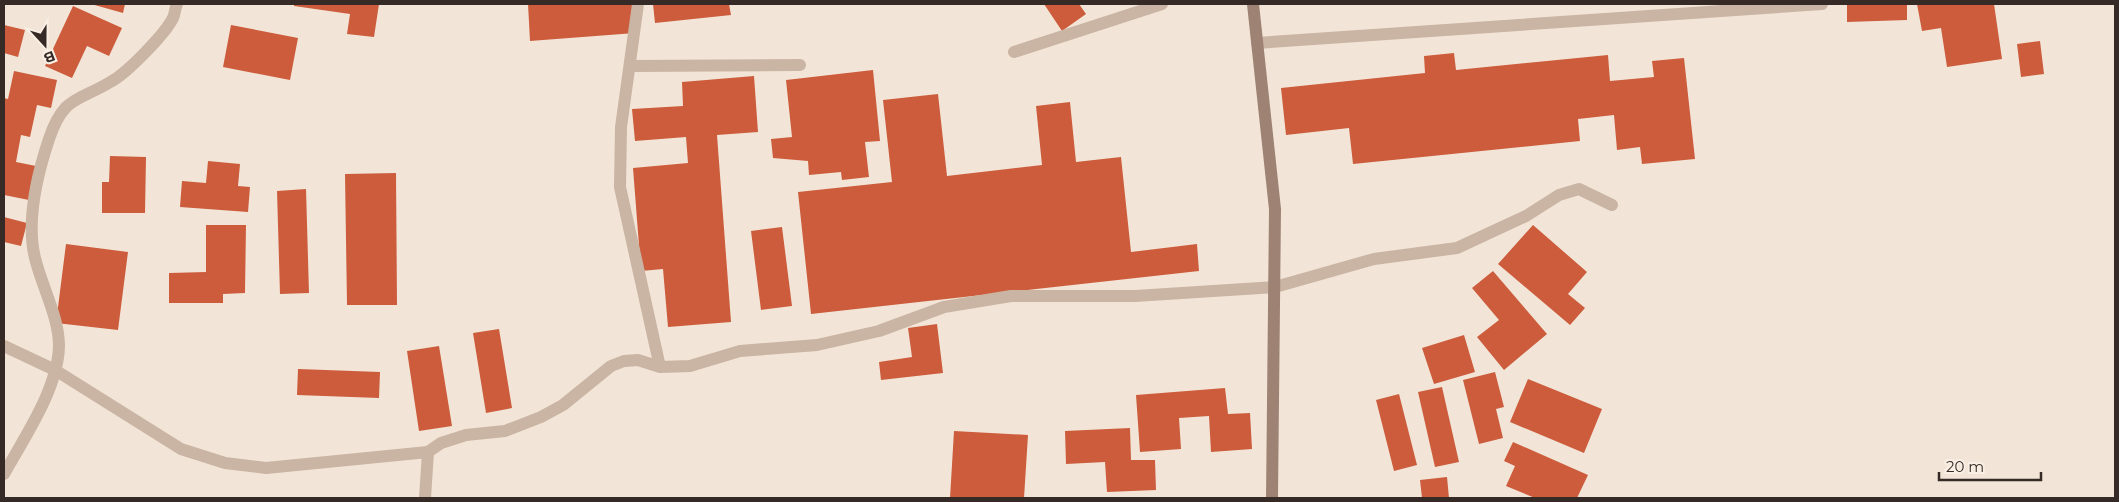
<svg xmlns="http://www.w3.org/2000/svg" width="2119" height="502" font-family="Montserrat,sans-serif">
	<rect width="100%" height="100%" fill="#f2e5d7"/>
	<path fill="#cc5c3c" d="M91,4H125L123,13Z
		M294,4H379L374,37L347,34L350,14L294,6Z
		M528,4H633L635,33L530,41Z
		M653,4H729L731,15L655,23Z
		M1044,4H1079L1086,14L1062,31Z
		M1847,4H1907V20L1847,22Z
		M1917,4H1994L2002,59L1947,67L1941,28L1922,31Z
		M73,6L122,28L109,56L87,46L72,78L45,66Z
		M4,25L25,30L18,57L4,53Z
		M231,25L298,38L290,80L223,67Z
		M2040,41L2044,74L2021,77L2017,44Z
		M1454,53L1456,70L1608,55L1610,81L1654,77L1652,61L1684,58L1695,159L1642,164L1640,147L1617,150L1614,115L1578,119L1580,141L1353,164L1349,128L1286,135L1281,88L1425,73L1424,56Z
		M873,70L880,141L865,142L869,177L842,180L841,172L809,175L808,161L773,158L771,139L792,137L786,80Z
		M14,71L57,80L51,108L37,105L30,137L21,135L16,162L36,166L29,200L4,195V98L8,99Z
		M754,76L758,132L717,135L731,322L668,327L663,269L641,271L633,168L688,163L686,137L635,141L632,109L683,106L682,82Z
		M938,94L947,176L1042,165L1036,106L1070,102L1076,162L1121,157L1131,252L1197,244L1199,271L811,314L798,192L892,182L883,100Z
		M110,156L146,157L145,213H102V182H109Z
		M208,161L240,164L238,186L250,187L248,212L180,207L182,181L206,183Z
		M396,173L397,305H347L345,174Z
		M306,189L309,293L280,294L277,191Z
		M4,217L27,223L21,246L4,242Z
		M206,225H246L245,293L223,294V303H169V273L206,272Z
		M1533,225L1587,272L1568,294L1585,308L1570,325L1498,264Z
		M782,227L792,306L761,310L751,231Z
		M66,244L128,252L118,330L56,323Z
		M1493,271L1547,334L1504,370L1477,337L1499,320L1472,288Z
		M937,324L943,373L881,380L879,362L912,357L908,328Z
		M499,329L512,408L486,413L473,333Z
		M1464,335L1475,372L1434,384L1422,348Z
		M439,346L452,426L419,431L407,351Z
		M298,369L380,372L379,398L297,395Z
		M1495,372L1504,407L1496,409L1503,438L1479,444L1463,380Z
		M1528,379L1602,409L1584,453L1510,422Z
		M1442,387L1459,462L1435,467L1418,392Z
		M1225,388L1228,414L1250,413L1252,449L1211,452L1209,416L1179,418L1181,449L1140,452L1136,395Z
		M1399,394L1417,465L1394,471L1376,400Z
		M1130,428L1131,460H1155L1156,490L1107,492L1105,462L1066,464L1065,431Z
		M954,431L1028,435L1024,498H950Z
		M1513,442L1588,475L1577,498H1535L1506,486L1515,466L1504,461Z
		M1447,477L1449,498H1422L1420,480Z"/>
	<g fill="none" stroke-linecap="round" stroke-linejoin="round">
		<path stroke="#cab4a3" stroke-width="12" d="M638,4L621,127L620,187L660,367
			M1257,43L1822,4
			M1014,52L1162,4
			M631,66L800,65
			M4,346L55,370L181,449L225,463L266,468L428,452
			M4,474C24,438 58,389 59,346C59,317 42,287 35,258C26,221 37,175 49,139C64,95 78,102 112,81C128,72 165,34 173,18C175,14 175,8 177,4
			M425,498L428,452L441,443L466,435L505,431L541,417L563,405L611,366L624,361L638,360L660,367L690,366L740,351L817,345L879,331L944,307L1011,296H1135L1275,287L1374,259L1457,248L1526,216L1559,195L1579,189L1612,205"/>
		<path stroke="#9e8374" stroke-width="12" d="M1253,4L1275,209L1272,498"/>
	</g>
	<rect width="2119" height="502" fill="none" stroke="#352a25" stroke-width="10"/>
	<g transform="translate(45 45) rotate(159)" stroke="#faefe4" stroke-width="4" paint-order="stroke">
	<path d="M0-4L9 19L0 12L-9 19Z" fill="#352a25"/>
	<text y="-8" font-size="14" font-weight="bold" text-anchor="middle" fill="#352a25">B</text>
	</g>
	<path d="M1939 472v8h102v-8" fill="none" stroke="#352a25" stroke-width="2.5"/>
	<text x="1946" y="472" font-size="15" fill="#352a25" stroke="#faefe4" stroke-width="4" paint-order="stroke">20 m</text>
</svg>
